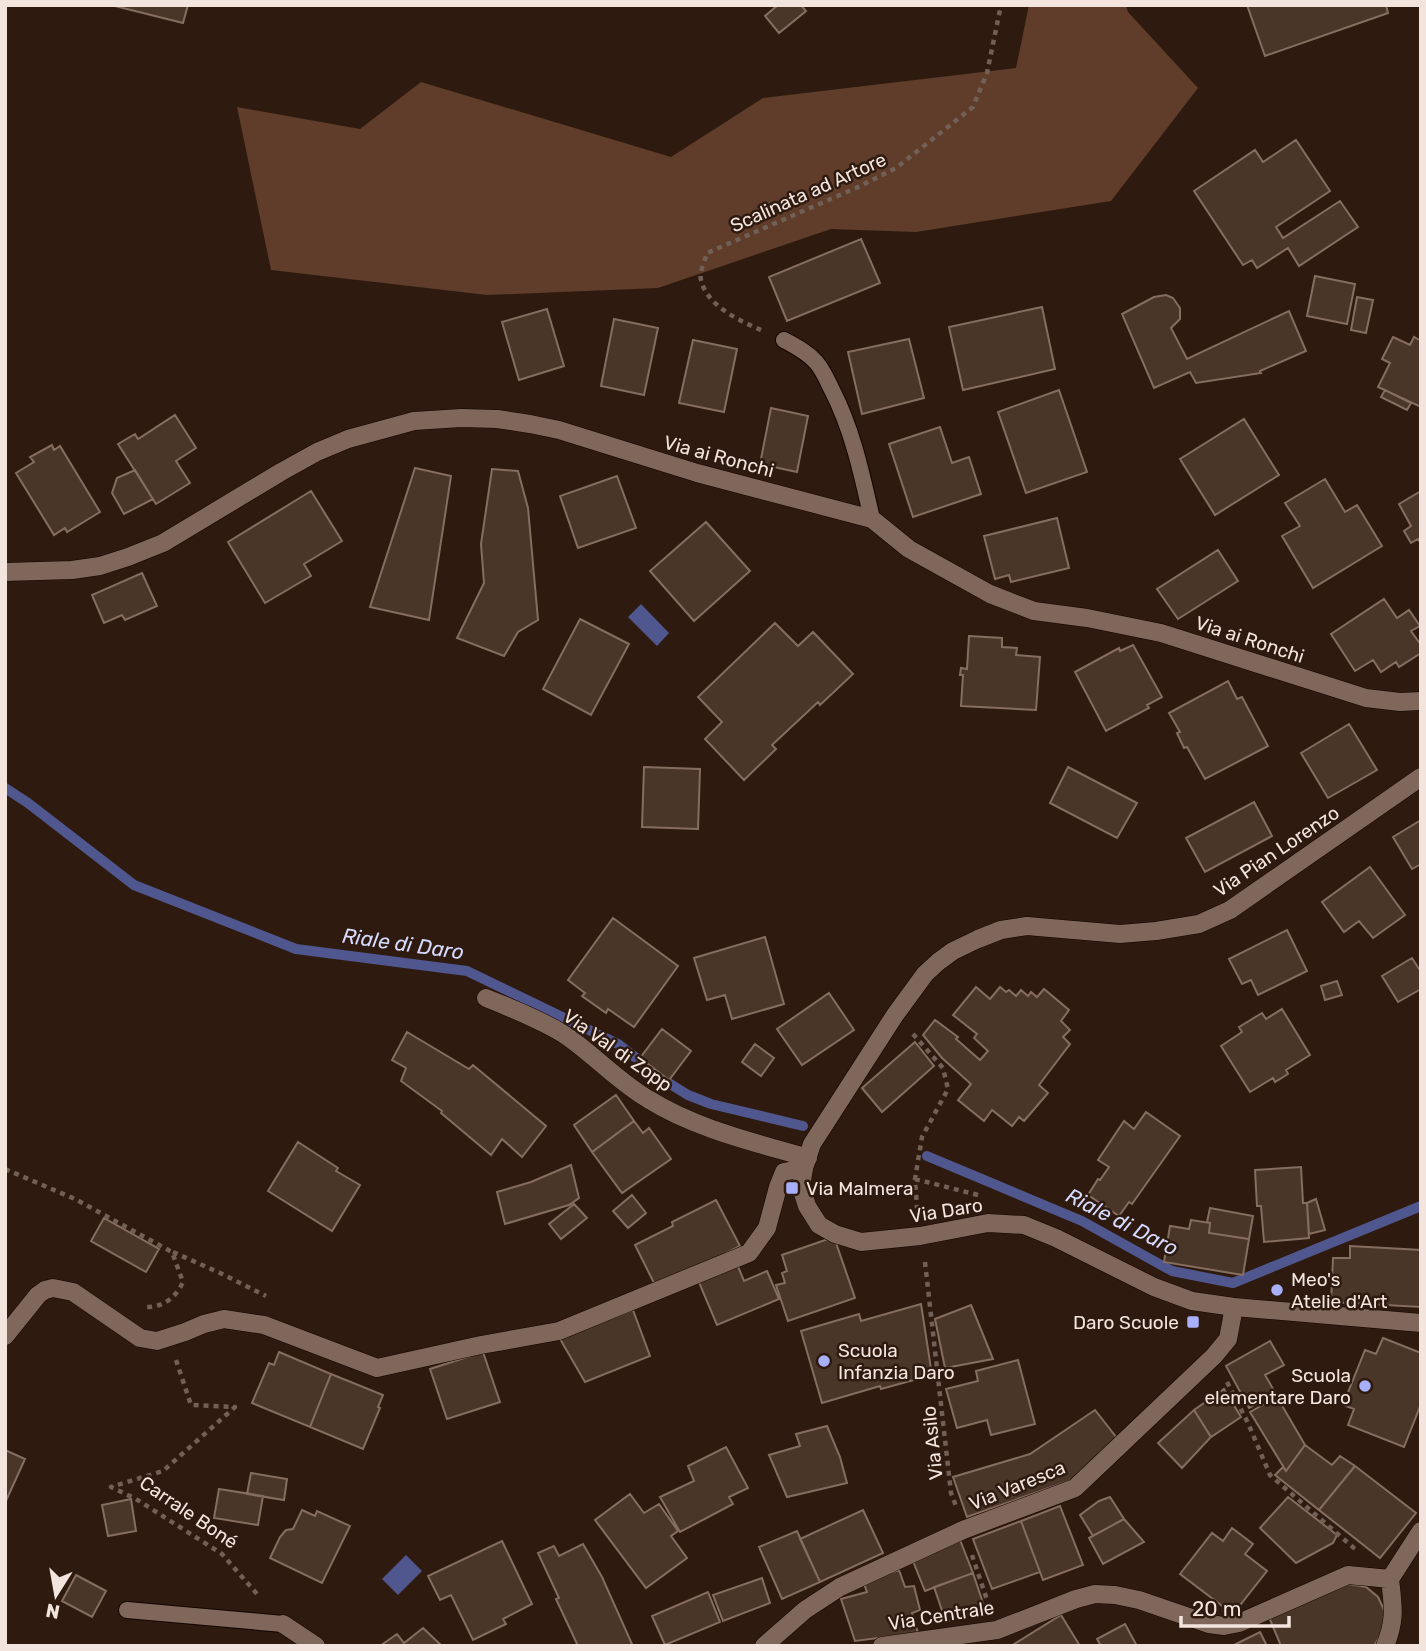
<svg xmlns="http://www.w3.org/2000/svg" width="1426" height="1651" font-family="Rubik,sans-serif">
	<rect width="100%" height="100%" fill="#2e1a0f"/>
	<path fill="#5f3d2a" d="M1029,5H1126L1128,12L1198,88L1111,201L916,232L831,229L658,288L487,295L271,270L237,107L360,129L421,82L671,157L763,98L1016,68Z"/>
	<path fill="#50568e" d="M641,604L669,633L657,646L628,617Z
		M406,1555L422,1571L398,1595L382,1579Z"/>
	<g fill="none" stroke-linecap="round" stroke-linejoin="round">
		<path stroke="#50568e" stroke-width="10" d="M5,788L28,803L134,885L296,949L467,971L618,1044L667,1082L688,1095L711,1104L803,1126
			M927,1156L1082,1221L1172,1271L1233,1283L1421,1206"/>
	</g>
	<path fill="#4a3529" stroke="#856d60" stroke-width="2" d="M111,5H188L183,23Z
		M778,5H801L806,11L779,33L765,16Z
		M1247,5H1386L1388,13L1265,56Z
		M1296,140L1330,191L1276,227L1283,238L1340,201L1358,227L1299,266L1288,248L1257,268L1252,260L1243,265L1194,191L1255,150L1263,162Z
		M861,239L880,283L787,321L769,277Z
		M1315,276L1355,284L1347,324L1307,316Z
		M1166,295L1173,298L1180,308V319L1171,328L1187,359L1289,311L1306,351L1260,371L1261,373L1196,383L1190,372L1154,388L1122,314L1154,297Z
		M1357,297L1373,300L1366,333L1351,330Z
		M1042,307L1055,369L963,390L949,327Z
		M547,309L564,366L519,380L502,322Z
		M614,319L658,328L644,395L601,386Z
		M1393,337L1410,345L1414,337L1421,341V407L1378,387L1390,363L1382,359Z
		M909,339L924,398L862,414L848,352Z
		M693,340L737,349L724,412L679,403Z
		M1059,390L1087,472L1026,493L998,412Z
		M1385,390L1411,403L1407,410L1381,397Z
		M771,408L808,416L797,472L760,464Z
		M175,415L196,448L176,461L190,483L156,504L118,444L135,434L138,439Z
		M1244,419L1279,475L1215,515L1180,459Z
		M940,427L952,463L969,457L981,494L913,517L889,444Z
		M52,445L54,450L60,446L100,512L67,532L65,528L54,535L16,473L34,462L30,457Z
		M415,468L451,476L429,620L370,607Z
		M492,469L518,471L528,508L538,620L518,632L504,656L457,638L484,583L481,544Z
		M135,470L153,499L124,514L112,493L117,478Z
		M617,476L636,528L578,548L560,496Z
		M1325,479L1345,512L1357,505L1382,546L1313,588L1282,536L1300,526L1285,503Z
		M311,491L342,541L304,564L311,576L265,603L228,542Z
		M1421,491V544L1418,539L1411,543L1404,531L1411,526L1399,504Z
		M1057,518L1069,568L1011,582L1009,575L995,579L984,536Z
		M706,522L750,571L694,621L650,571Z
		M1218,550L1238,581L1178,619L1157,589Z
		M142,573L157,606L125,620L122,615L104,623L92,595Z
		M1384,599L1397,618L1409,610L1420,626L1411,631L1421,645V653L1399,667L1396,662L1381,672L1373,660L1355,671L1331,634Z
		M580,619L629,644L591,715L543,689Z
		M775,623L798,646L813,632L853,674L820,705L818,702L772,745L776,749L744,780L705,739L722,722L698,697Z
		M969,636L1002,638V647L1017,648L1016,655L1040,657L1036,710L961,706L963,675H960L961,668L967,669Z
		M1133,645L1162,697L1147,705L1149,708L1106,731L1075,672L1119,648L1120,651Z
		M1228,681L1237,699L1242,697L1268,746L1205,779L1187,747L1184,748L1177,733L1180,732L1169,713Z
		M1349,724L1377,770L1328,798L1301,753Z
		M644,767L700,769L698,829L642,827Z
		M1068,767L1137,803L1117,838L1050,803Z
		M1254,802L1272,836L1205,872L1186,838Z
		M1421,820V864L1412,869L1393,837Z
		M1370,867L1405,915L1373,938L1359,921L1344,932L1322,902Z
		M613,918L678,966L634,1027L608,1009L606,1013L582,996L585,993L568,980Z
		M1287,930L1307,971L1258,995L1251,980L1242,984L1229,959Z
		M765,937L784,1004L732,1019L725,995L707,1000L694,958Z
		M1412,958L1421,972V989L1398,1002L1382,976Z
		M1337,981L1342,995L1325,1000L1321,986Z
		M976,987L990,999L1000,987L1006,992L1009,990L1016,996L1021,990L1028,996L1031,992L1037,997L1044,989L1069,1010L1061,1021L1070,1030L1063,1037L1070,1044L1039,1085L1048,1093L1024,1121L1019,1117L1012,1126L992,1110L984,1121L958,1100L971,1084L942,1058L923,1035L935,1020L958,1037L956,1039L980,1060L988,1051L974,1038L977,1034L953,1015Z
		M829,993L854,1030L802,1065L777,1029Z
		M1282,1009L1310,1055L1286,1070L1288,1074L1275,1082L1273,1078L1250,1092L1221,1046L1242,1032L1239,1027L1262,1013L1266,1019Z
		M662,1029L691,1051L669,1080L640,1058Z
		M407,1032L469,1069L473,1065L546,1126L522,1157L502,1139L491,1155L441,1113L442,1111L401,1081L406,1068L392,1060Z
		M915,1042L934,1066L882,1112L862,1088Z
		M755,1044L774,1058L761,1076L742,1062Z
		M616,1095L634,1121L592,1152L574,1125Z
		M1146,1112L1180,1136L1132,1204L1129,1202L1119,1216L1088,1195L1098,1179L1100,1180L1109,1167L1098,1160L1124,1121L1134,1129Z
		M634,1121L643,1133L649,1128L671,1159L622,1193L592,1152Z
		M298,1142L338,1168L336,1171L360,1185L332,1231L268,1191Z
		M571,1165L579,1198L569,1205L505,1224L497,1192L531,1182Z
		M1301,1167L1303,1203H1307L1309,1238L1264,1242L1261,1206H1257L1255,1170Z
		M632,1195L646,1213L628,1228L613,1211Z
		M1316,1199L1325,1230L1309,1234L1307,1203Z
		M716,1200L740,1246L657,1289L635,1245L673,1226L672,1222Z
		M574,1204L587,1218L561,1239L549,1224Z
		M1210,1208L1253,1216L1249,1239L1209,1233L1210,1223L1207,1222Z
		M104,1218L159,1249L146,1272L91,1241Z
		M1191,1220L1210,1223L1209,1233L1249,1239L1243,1275L1164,1262L1170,1226L1189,1229Z
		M834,1237L855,1298L788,1321L776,1285L785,1283L782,1273L787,1271L782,1255Z
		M1350,1246L1421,1250V1307L1331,1302L1333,1258H1350Z
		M737,1264L744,1281L767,1271L779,1299L717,1325L698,1280Z
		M921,1304L932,1375L881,1389L880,1386L822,1403L801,1331L859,1314L861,1321Z
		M971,1305L993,1359L945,1368L935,1319Z
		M633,1310L650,1356L585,1382L560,1339Z
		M1383,1338L1421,1353V1404L1404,1447L1348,1425L1354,1409L1343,1405L1365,1350L1376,1354Z
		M1270,1341L1284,1365L1265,1375L1276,1394L1249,1408L1226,1366Z
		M279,1352L331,1374L310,1427L252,1403L269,1363L274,1365Z
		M483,1352L500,1402L447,1419L430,1369Z
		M1018,1360L1035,1424L991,1435L987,1420L957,1428L946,1389L978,1381L976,1371Z
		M331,1374L383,1395L378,1407L380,1408L363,1449L310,1427Z
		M1224,1389L1241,1417L1211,1437L1194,1410Z
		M1277,1397L1305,1445L1286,1471L1250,1412Z
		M1095,1410L1120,1442L1083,1476L967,1517L953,1477L1030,1454Z
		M1194,1410L1211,1437L1182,1468L1158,1443Z
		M827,1426L840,1457L847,1483L787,1497L769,1455L800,1446L796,1434Z
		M1305,1445L1332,1465L1340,1456L1355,1466L1319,1510L1275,1475L1283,1467L1286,1471Z
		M726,1447L748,1488L729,1497L733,1504L680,1532L660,1497L694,1481L688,1466Z
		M5,1450L25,1459L5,1503Z
		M1355,1466L1416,1513L1380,1558L1319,1510Z
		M251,1473L287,1479L284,1500L247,1494Z
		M219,1489L263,1496L258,1525L214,1518Z
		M630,1494L644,1513L659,1504L678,1531L671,1536L687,1558L646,1588L595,1520Z
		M1110,1497L1124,1519L1093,1536L1080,1515L1099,1501Z
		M1288,1497L1337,1535L1333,1543L1296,1563L1260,1528Z
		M131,1499L136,1531L108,1536L102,1505Z
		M1060,1506L1083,1565L1043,1580L1021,1521Z
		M302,1510L315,1516L317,1511L350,1526L322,1583L270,1558L280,1537L286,1530L293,1529Z
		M863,1510L883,1553L820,1582L800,1539Z
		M1124,1519L1144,1542L1103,1564L1089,1538Z
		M1021,1521L1040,1572L992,1589L973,1539Z
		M1232,1528L1253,1544L1245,1554L1267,1571L1233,1614L1180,1574L1212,1533L1223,1541Z
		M797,1531L820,1582L782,1599L759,1547Z
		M960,1540L973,1573L925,1591L913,1561Z
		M502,1541L532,1604L503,1619L506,1624L473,1640L451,1595L440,1600L428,1576Z
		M583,1544L602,1577L632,1644L628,1646H578L556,1599L559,1598L538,1553L554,1546L559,1556Z
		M899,1570L905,1587L914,1586L920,1610L912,1613L918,1633L855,1641L841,1599L867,1592L863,1581Z
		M973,1573L985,1609L946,1622L934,1587Z
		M76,1575L106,1591L92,1617L62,1601Z
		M762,1578L770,1603L723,1621L713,1595Z
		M1349,1584L1366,1587L1378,1597L1385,1612L1384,1629L1374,1646H1281L1269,1617Z
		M708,1592L720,1622L665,1645L652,1616Z
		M1061,1615L1080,1646H1011Z
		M1125,1624L1137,1646H1101L1097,1639Z
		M423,1628L442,1646H380L397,1634L404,1643Z
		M1260,1632L1267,1646H1232Z"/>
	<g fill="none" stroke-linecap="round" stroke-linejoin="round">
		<defs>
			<path id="service" d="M784,340C795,346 807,352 816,362C823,370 827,380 832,390C853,431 862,475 872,519
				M127,1610L283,1624"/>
			<path id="minor" d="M5,572L72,570L100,566L128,557L163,543L281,472L317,452L348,439L414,421L461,418L497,419L530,424L559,430L697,473L872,519L909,549L990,594L1034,611L1087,618L1161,633L1366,698L1400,702L1421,701
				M486,998C511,1008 546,1022 568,1037C595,1056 619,1082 648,1099C696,1129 754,1142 808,1158
				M5,1336L38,1295L45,1290L53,1288L73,1292L140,1338L157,1341L185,1332L204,1324L224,1319L264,1325L377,1368L481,1345L559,1331L749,1253L767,1228L778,1187L784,1172L804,1168
				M283,1624L316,1646
				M764,1646L805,1610L840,1587L963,1530L1075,1488L1214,1356L1228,1339L1234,1307
				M882,1646L997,1630L1076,1599L1095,1594L1115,1595L1139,1600L1209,1624L1224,1626L1239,1623L1348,1575L1390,1579L1421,1531
				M1385,1646C1396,1620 1393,1606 1390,1579"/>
			<path id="tertiary" d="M1421,777L1230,910L1199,924L1156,931L1120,934L1027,926L1001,930L978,939L953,951L938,962L925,974L895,1015L812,1144L804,1168L801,1187L807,1206L819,1225L835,1234L861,1242L920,1236L988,1223L1024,1225L1056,1238L1154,1287L1192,1301L1234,1307L1421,1323"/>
		</defs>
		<use href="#service" stroke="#150500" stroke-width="18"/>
		<use href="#minor" stroke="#150500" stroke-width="19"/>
		<use href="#tertiary" stroke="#150500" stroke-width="19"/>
		<path stroke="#726057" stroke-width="4.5" stroke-dasharray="5 5" stroke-linecap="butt" d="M761,330C740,321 707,306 701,280C699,272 705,261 707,253L856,188L896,168L973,107L987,73L1001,5
			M913,1034L943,1068L948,1089L922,1137L915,1179L917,1208
			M5,1169L75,1199L172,1252L183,1282C175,1299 162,1308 143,1307
			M915,1179L978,1195
			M173,1252L220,1273L266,1296
			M925,1262L951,1493L956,1506
			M176,1360L191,1405L235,1407L163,1471L111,1487L136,1499L222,1554L257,1594
			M1227,1382L1248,1423L1270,1475L1355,1549
			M972,1555L989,1606"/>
		<use href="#service" stroke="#7f685b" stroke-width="16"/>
		<use href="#minor" stroke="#7f685b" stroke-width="18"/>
		<use href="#tertiary" stroke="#7f685b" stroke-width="18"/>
	</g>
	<g fill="#a8b0fc" stroke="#2e1a0f" stroke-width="2.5">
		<rect x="785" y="1181" width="14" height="14" rx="3.5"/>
		<circle cx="1277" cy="1290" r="7"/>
		<rect x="1186" y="1315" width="14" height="14" rx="3.5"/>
		<circle cx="824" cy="1361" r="7"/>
		<circle cx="1365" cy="1386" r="7"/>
	</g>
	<g text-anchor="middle" stroke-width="5" stroke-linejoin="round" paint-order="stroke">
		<g font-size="19" fill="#f3e5de" stroke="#2e1a0f">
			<text transform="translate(808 192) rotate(-24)" y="7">Scalinata ad Artore</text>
			<text transform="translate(719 456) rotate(15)" y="7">Via ai Ronchi</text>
			<text transform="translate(1250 639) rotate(18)" y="7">Via ai Ronchi</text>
			<text transform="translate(1276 851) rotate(-34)" y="7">Via Pian Lorenzo</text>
			<text transform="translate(618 1050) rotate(35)" y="7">Via Val di Zopp</text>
			<text transform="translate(946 1210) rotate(-9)" y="7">Via Daro</text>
			<text transform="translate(932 1443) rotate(-96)" y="7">Via Asilo</text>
			<text transform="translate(1017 1485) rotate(-22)" y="7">Via Varesca</text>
			<text transform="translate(189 1512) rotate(34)" y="7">Carrale Boné</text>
			<text transform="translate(941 1615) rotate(-9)" y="7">Via Centrale</text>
		</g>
		<g font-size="19" fill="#f3e5de" stroke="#2e1a0f" text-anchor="start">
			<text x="806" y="1195">Via Malmera</text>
			<text x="1291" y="1286">Meo's<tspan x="1291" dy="22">Atelie d'Art</tspan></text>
			<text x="1179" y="1329" text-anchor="end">Daro Scuole</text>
			<text x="838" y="1357">Scuola<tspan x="838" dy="22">Infanzia Daro</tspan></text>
			<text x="1351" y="1382" text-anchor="end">Scuola<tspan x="1351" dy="22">elementare Daro</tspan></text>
		</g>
		<g font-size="21" font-style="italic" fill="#d5dafe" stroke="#2e1a0f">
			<text transform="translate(403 944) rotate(8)" y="7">Riale di Daro</text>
			<text transform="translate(1122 1222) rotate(27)" y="7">Riale di Daro</text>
		</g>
	</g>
	<rect width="1426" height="1651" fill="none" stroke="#f3e5de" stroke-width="14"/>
	<g transform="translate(56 1595) rotate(191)" stroke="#2e1a0f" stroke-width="5" paint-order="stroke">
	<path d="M0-5L12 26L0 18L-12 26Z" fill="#f3e5de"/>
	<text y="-10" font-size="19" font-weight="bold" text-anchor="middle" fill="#f3e5de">N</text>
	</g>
	<path d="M1181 1616v10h108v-10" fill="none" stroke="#f3e5de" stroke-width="3.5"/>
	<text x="1192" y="1616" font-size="21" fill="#f3e5de" stroke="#2e1a0f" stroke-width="5" paint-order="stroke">20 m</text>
</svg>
